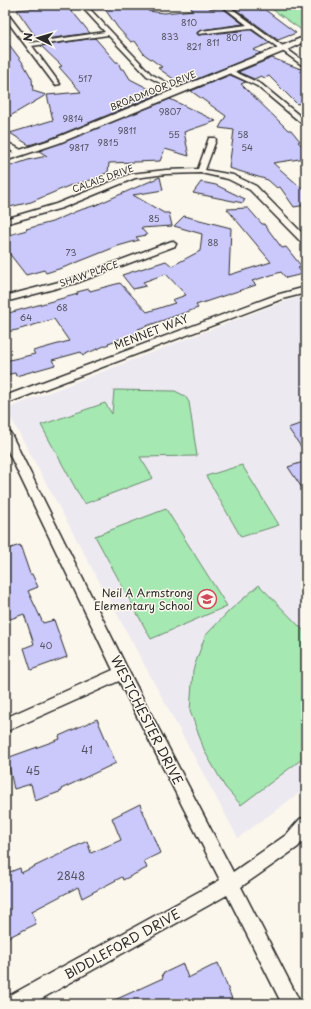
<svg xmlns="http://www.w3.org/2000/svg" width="311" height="1009" font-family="'Playpen Sans',sans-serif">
	<rect width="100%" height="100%" fill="#fbf7ec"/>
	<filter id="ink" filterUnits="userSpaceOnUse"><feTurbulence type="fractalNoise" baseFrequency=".025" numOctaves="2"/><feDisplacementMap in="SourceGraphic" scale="8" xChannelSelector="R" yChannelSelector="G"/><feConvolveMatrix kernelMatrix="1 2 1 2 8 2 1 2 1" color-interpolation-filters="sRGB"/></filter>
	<g filter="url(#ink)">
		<path fill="#ede9f1" d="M306,296V788L238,838L6,409L282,302Z"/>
		<path fill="#a6e8b1" stroke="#688a6e" d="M266,5H306V30L303,31Z
			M114,390L175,391L185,396L189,402L197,456L140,457L153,478L84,504L41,425L105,403L112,414Z
			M242,465L279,525L241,537L206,476Z
			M166,509L227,606L151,639L95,536Z
			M259,585L306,633V756L241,805L225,787L205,752L190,711L193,670L205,636L229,611Z"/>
		<path fill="#cbc9fc" stroke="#2b2b2b" d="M67,5L90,33L38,40L17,10Z
			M102,5H148V11L164,13L193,10L188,5H206L210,9L221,7L243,24L201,30L197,33L198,35L251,30L270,43L253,50L261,53L182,85L158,68L162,67L144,54L135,41L131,42L118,28Z
			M239,5H254L261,10L264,9L296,33L278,40L231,6Z
			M95,38L116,62H118L121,69H124L130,79L159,94L52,138L29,145L10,133L53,120L47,95L81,92L59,67L62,66L41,46Z
			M5,39L23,63L32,79L33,91L46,95L5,119Z
			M272,58L306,71V102L297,104L269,76L265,78L261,76L254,79L238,72Z
			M230,75L246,82L241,84L288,130H291L300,141L298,142L306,149V158L273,163L306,192V205L294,207L280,187L277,188L268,180L229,168L234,130L219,128L226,116L191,91Z
			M170,99L216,121L184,132L189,156L165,149L160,161L109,163L108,172L95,179L71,185L31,202L5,208V168L28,160L47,156L39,151Z
			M160,177L163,190L133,195L164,213H169L172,226L141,228L147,235L136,237L139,240L118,246L68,266L46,273L44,270L26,275L5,248V236L27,230L26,229L52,222L77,211L96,205Z
			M201,182L216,185L245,199L243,203L193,193Z
			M248,208L262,224H264L282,248L286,247L302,267L298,268L303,274L286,278L281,272L252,281L256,285L196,305L198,308L138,329L141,332L108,343L109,344L83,355L81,352L52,360L55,365L16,376L15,373L5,375V361L35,354L33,351L69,341L54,319L17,330L5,332V314L78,294L77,292L89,289L90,291L120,283L147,312L175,303L172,300L186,295L166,274L143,282L146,286L133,289L122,275L166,261L172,266L200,251L202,234L174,226L184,216L231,228L229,275L271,262L227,209Z
			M306,422V454L288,428Z
			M306,461V494L288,467Z
			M20,545L30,574H32L38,587L28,591L43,623L54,620L67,657L31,670L24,648L34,644L24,614L5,621V550Z
			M97,719L116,763L61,789L62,791L35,801L31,784L14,789L7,758L60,739L59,736Z
			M140,804L160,853L144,861L147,868L123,880L122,877L82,898L78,887L32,911L36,924L5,939V874L20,868L21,873L87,841L91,853L121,840L112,818Z
			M218,963L234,1004H106L163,978L162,974L183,964L188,978Z"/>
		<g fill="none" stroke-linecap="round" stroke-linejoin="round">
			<defs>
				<path id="minor" d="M80,5H86L151,74L181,90V92H177L147,76L108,35L32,46L60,84L55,85L5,18V12L7,13L30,43L105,32Z
					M221,5H227L306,63V68L251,28L199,34L198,33L201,31L247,25Z
					M227,70H231L261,84L306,121V127L257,86L227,72Z
					M209,138H215L216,140L205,170L233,175L256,186L306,237V245L303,244L250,190L228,179L201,173L166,174L135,178L62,208L5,224V219L56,204L131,174L166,170L198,169Z
					M5,141L23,151V155H17L5,146Z
					M172,241L176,244L175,246L76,283L5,302V296L70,279Z
					M306,287V293L282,299L5,404V396L276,295Z
					M5,430L9,431L11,434L127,668L233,872L286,835L300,819L306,817V837L298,847L241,887L301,1004H282L227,895L32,1004H5L7,997L220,880L119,681L5,732V718L113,670L5,445Z"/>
				<path id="tertiary" d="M306,36V41L285,51L59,143L5,161V155L53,139Z"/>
			</defs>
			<use href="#minor" stroke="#2b2b2b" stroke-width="3"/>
			<use href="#tertiary" stroke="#2b2b2b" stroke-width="3"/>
			<use href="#minor" fill="#fbf7ec" fill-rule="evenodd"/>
			<use href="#tertiary" fill="#fbf7ec" fill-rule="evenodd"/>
		</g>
	</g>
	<defs>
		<symbol id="school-ring" viewBox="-11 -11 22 22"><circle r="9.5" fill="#fbf7ec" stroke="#d1495b" stroke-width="1.5"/><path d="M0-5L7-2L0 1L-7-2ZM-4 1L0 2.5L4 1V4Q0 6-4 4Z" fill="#d1495b"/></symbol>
	</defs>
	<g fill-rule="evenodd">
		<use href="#school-ring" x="196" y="588" width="22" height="22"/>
	</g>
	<g text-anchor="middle" stroke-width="3" stroke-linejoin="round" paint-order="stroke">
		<g font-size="9" fill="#53525f">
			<text x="189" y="26">810</text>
			<text x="170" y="40">833</text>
			<text x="234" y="41">801</text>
			<text x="213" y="46">811</text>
			<text x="194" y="50">821</text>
			<text x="85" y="82">517</text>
			<text x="170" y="115">9807</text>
			<text x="73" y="122">9814</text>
			<text x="127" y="134">9811</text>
			<text x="174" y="138">55</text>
			<text x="243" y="138">58</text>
			<text x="108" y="146">9815</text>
			<text x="79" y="151">9817</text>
			<text x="247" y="151">54</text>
			<text x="154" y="222">85</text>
			<text x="213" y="246">88</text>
			<text x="71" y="256">73</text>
			<text x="62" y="311">68</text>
			<text x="26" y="321">64</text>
			<text x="46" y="649">40</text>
		</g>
		<g font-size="9" fill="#2b2b2b" stroke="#fbf7ec">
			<text transform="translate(153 91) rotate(-22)" y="3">BROADMOOR DRIVE</text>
			<text transform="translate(103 179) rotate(-20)" y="3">CALAIS DRIVE</text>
			<text transform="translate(89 274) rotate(-19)" y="3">SHAW PLACE</text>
		</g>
		<g font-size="11" fill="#2b2b2b" stroke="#fbf7ec">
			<text transform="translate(151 332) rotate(-21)" y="4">MENNET WAY</text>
		</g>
		<g font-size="11" fill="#2b2b2b" stroke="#fbf7ec" text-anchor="end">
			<text x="193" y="597">Neil A Armstrong<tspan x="193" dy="13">Elementary School</tspan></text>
		</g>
		<g font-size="11" fill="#53525f">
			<text x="87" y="754">41</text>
			<text x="33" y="775">45</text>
			<text x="71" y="880">2848</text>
		</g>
		<g font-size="13" fill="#2b2b2b" stroke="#fbf7ec">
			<text transform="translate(147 720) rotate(63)" y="5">WESTCHESTER DRIVE</text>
			<text transform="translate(122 944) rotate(-29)" y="5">BIDDLEFORD DRIVE</text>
		</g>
	</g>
	<rect width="311" height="1009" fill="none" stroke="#fbf7ec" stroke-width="20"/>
	<rect x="10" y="10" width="291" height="989" fill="none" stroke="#2b2b2b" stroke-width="1.5" filter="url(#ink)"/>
	<g transform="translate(38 38) rotate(275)" stroke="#fbf7ec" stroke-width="3" paint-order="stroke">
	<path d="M0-3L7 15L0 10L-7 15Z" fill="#2b2b2b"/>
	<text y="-6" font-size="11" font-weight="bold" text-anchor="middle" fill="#2b2b2b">N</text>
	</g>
</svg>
